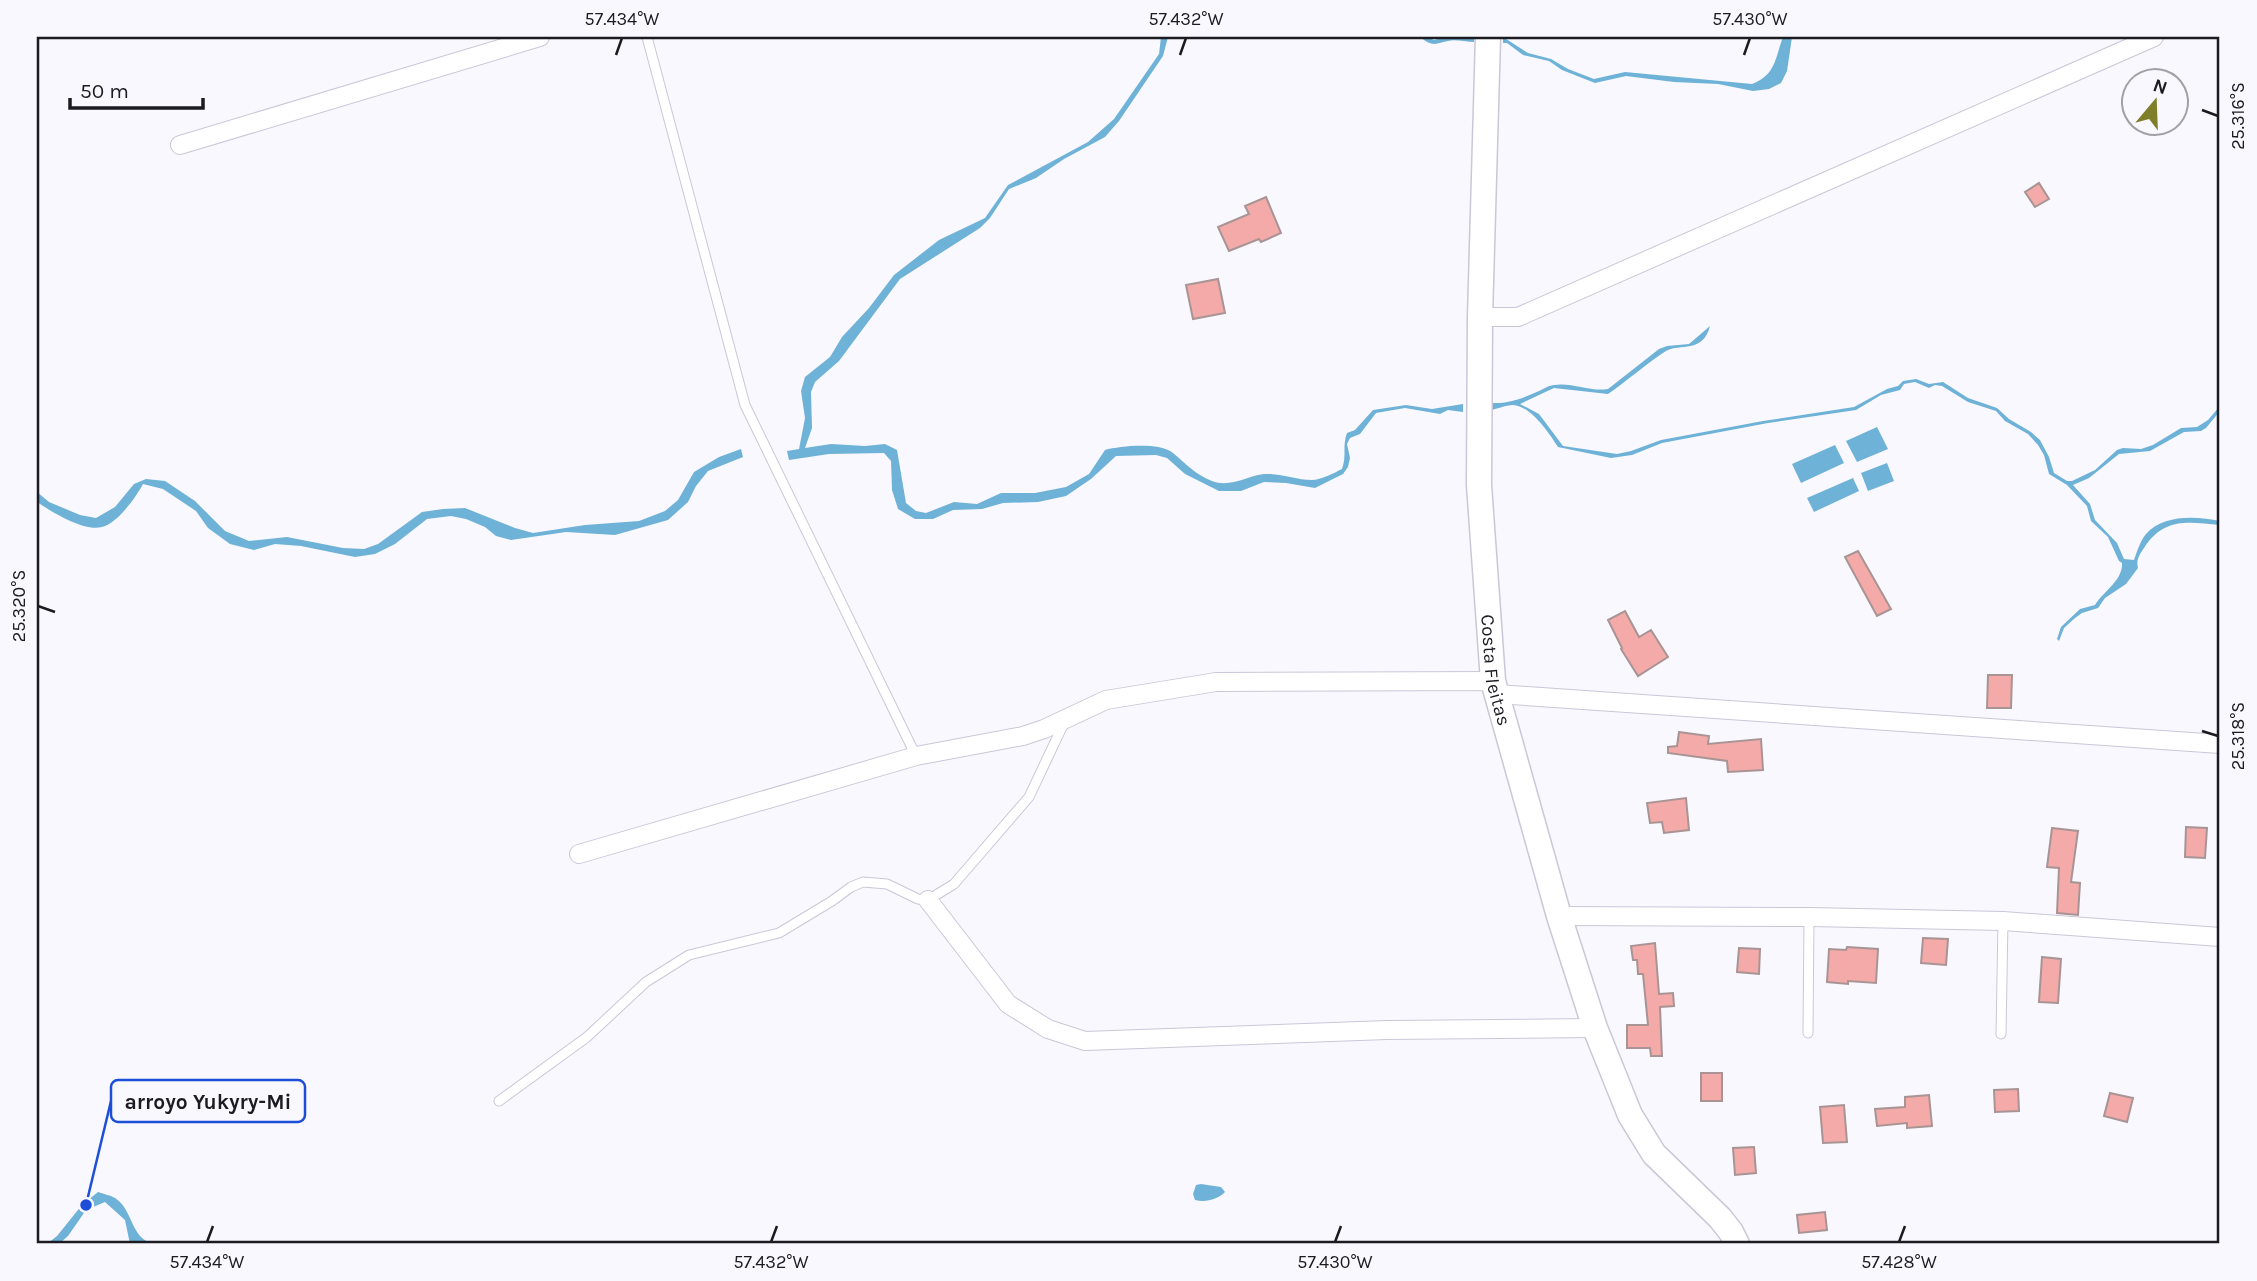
<svg xmlns="http://www.w3.org/2000/svg" width="2257" height="1281" font-family="Karla,sans-serif">
	<rect width="100%" height="100%" fill="#f9f8ff"/>
	<path fill="#6eb2d7" d="M1161,37H1168L1163,56L1119,121L1105,137L1064,159L1036,178L1009,189L990,218L980,228L900,279L839,361L815,382L811,392L812,428L805,448L831,444L865,446L885,444L897,450L906,503L916,511L926,513L954,502L977,504L1001,493H1035L1066,487L1089,474L1105,450C1121,446 1159,442 1173,453C1185,463 1196,475 1212,481C1230,488 1247,476 1264,474C1282,473 1296,480 1312,480C1321,480 1334,473 1342,469C1347,455 1342,446 1347,433L1355,430L1373,410L1406,405L1432,409L1463,404V412L1448,410L1440,414L1405,408L1376,413L1360,434L1350,438L1347,444L1350,458L1348,467L1343,474L1315,488L1286,483L1264,482L1241,491H1219L1185,474L1167,458L1156,455L1116,456L1091,479L1066,496L1038,502L1003,503L982,509L953,510L933,519H915L898,509L892,490L891,461L884,453L829,454L789,460L787,451L799,449L805,418L801,391L805,377L830,357L842,337L869,308L894,275L939,240L985,218L1008,185L1088,142L1114,119L1159,54Z
		M1420,37H1427L1434,40L1446,37H1474V42C1466,42 1455,39 1448,41C1434,44 1433,47 1420,37Z
		M1503,37L1528,53L1551,59L1568,69L1594,79L1625,72L1752,84C1776,75 1775,58 1783,37H1792L1787,71L1781,83L1769,89L1753,91L1718,84L1674,82L1626,76L1595,83L1562,70L1549,61L1523,55L1507,43H1503Z
		M1710,326C1703,354 1680,343 1666,351C1647,363 1627,381 1608,394L1554,388L1520,404L1539,414L1563,446L1617,454L1631,451L1661,440L1763,421L1854,407L1887,389L1898,386L1903,381L1916,379L1929,384L1943,382L1968,398L1997,408L2009,419L2031,432L2040,440L2049,457L2054,473L2067,481H2072L2095,470L2117,450L2123,448L2141,449L2153,445L2181,428L2197,427L2208,420L2220,406V411L2206,428L2201,431L2184,432L2150,451L2119,454L2089,478L2073,485L2090,504L2095,520L2117,543L2124,559L2134,560C2137,552 2140,541 2146,534C2163,514 2197,516 2220,521V525C2188,522 2164,517 2144,548C2139,555 2136,560 2138,568L2126,584L2105,598L2098,608L2082,613L2075,618L2064,628L2059,641L2057,639L2061,627L2080,609L2095,605C2105,590 2123,580 2122,563L2119,561L2108,537L2091,521L2087,506L2067,485L2049,474L2044,455L2038,445L2028,434L2005,421L1996,411L1968,402L1942,386L1935,385L1929,388L1915,382L1909,383L1904,384L1900,390L1881,395L1856,410L1768,423L1662,443L1632,455L1611,458L1558,447C1549,433 1531,406 1513,405C1506,405 1497,409 1491,410V403C1509,404 1523,398 1539,391C1544,389 1547,386 1554,385C1572,382 1590,392 1608,389L1659,349L1667,346L1689,344Z
		M1877,427L1888,449L1857,462L1846,441Z
		M1835,445L1844,463L1801,483L1792,464Z
		M741,449L743,457L708,471L696,486L688,502L668,520L615,535L566,532L511,540L496,536L485,527L466,519L451,516L427,519L395,544L375,554L355,557L301,546L275,544L254,550L230,544L208,528L196,511L163,489L143,484C136,497 118,523 102,527C84,532 52,512 37,502V492L49,502L80,515L96,518L115,507L134,484L146,479L165,481L195,501L225,531L249,541L287,537L343,548L364,549L378,544L422,512L443,509L465,508L515,528L533,533L585,525L639,521L665,511L678,500L694,472L719,457Z
		M1887,463L1894,481L1868,491L1861,473Z
		M1853,478L1859,491L1814,512L1807,498Z
		M1201,1184L1221,1187L1225,1192C1218,1199 1206,1203 1195,1200L1193,1194L1196,1185Z
		M98,1192C103,1194 110,1195 115,1198C134,1210 130,1240 155,1244H130L125,1220L105,1202L86,1210L68,1236L59,1244H47L57,1236L82,1205Z"/>
	<path fill="#f3aaa8" stroke="#a89494" stroke-width="2" d="M2039,183L2049,199L2035,207L2025,192Z
		M1266,197L1281,233L1261,242L1259,239L1229,251L1218,227L1249,214L1245,206Z
		M1218,279L1225,313L1193,319L1186,285Z
		M1858,551L1891,609L1877,616L1845,557Z
		M1625,611L1639,637L1651,630L1668,657L1638,676L1621,649L1622,648L1608,620Z
		M1988,675H2012L2011,708H1987Z
		M1679,732L1709,736L1708,744L1761,739L1763,770L1728,772L1727,761L1668,753V747L1677,746Z
		M1686,798L1689,830L1664,833L1662,822L1650,823L1647,803Z
		M2186,827L2207,828L2205,858L2185,857Z
		M2052,828L2078,831L2071,882L2080,883L2078,915L2057,913L2059,868L2047,867Z
		M1923,938L1948,939L1946,965L1921,963Z
		M1655,943L1659,994L1673,993L1674,1006L1660,1007L1662,1056H1651L1650,1048H1627V1025H1648L1643,974H1638L1637,960H1633L1631,946Z
		M1847,947L1878,949L1876,983L1848,981V984L1827,982L1829,949L1846,950Z
		M1739,948L1760,949L1759,974L1737,972Z
		M2042,957L2061,959L2058,1003L2039,1002Z
		M1701,1073H1722V1101H1701Z
		M2018,1089L2019,1111L1995,1112L1994,1090Z
		M2110,1093L2133,1098L2127,1122L2104,1116Z
		M1929,1095L1932,1126L1907,1128V1123L1877,1126L1875,1109L1905,1107V1097Z
		M1844,1105L1847,1142L1823,1143L1820,1107Z
		M1754,1147L1756,1173L1735,1175L1733,1148Z
		M1825,1212L1827,1230L1799,1233L1797,1215Z"/>
	<g fill="none" stroke-linecap="round" stroke-linejoin="round">
		<defs>
			<path id="service" d="M647,37L745,405L916,756
				M1808,1033L1809,917
				M2001,1034L2003,921
				M499,1101L587,1037L646,982L689,955L779,933L832,901L851,887L863,882L887,884L918,899L928,900L954,884L1029,797L1064,723"/>
			<path id="minor" d="M180,145L540,37
				M1480,317H1518L2154,37
				M1497,694L2220,744
				M579,854L916,756L1023,736L1044,729L1106,700L1216,682L1493,681
				M928,900L1008,1004L1048,1029L1085,1041L1387,1030L1595,1028
				M1559,916L1809,917L2003,921L2220,937"/>
			<g id="secondary">
				<path id="s1" d="M1488,37L1480,317L1479,485L1493,681L1559,916L1595,1028L1630,1115L1654,1154L1720,1218L1731,1232L1737,1244"/>
			</g>
		</defs>
		<use href="#service" stroke="#cac7d8" stroke-width="11"/>
		<use href="#minor" stroke="#cac7d8" stroke-width="20"/>
		<use href="#secondary" stroke="#cac7d8" stroke-width="27"/>
		<use href="#service" stroke="#fff" stroke-width="9"/>
		<use href="#minor" stroke="#fff" stroke-width="18"/>
		<use href="#secondary" stroke="#fff" stroke-width="24"/>
	</g>
	<path fill="none" stroke="#1c1b21" stroke-width="2.5" d="M616,55L622,38M1180,55L1186,38M1744,55L1750,38M2202,110L2218,116M38,606L55,612M2202,731L2218,736M207,1242L213,1226M771,1242L777,1226M1335,1242L1341,1226M1899,1242L1905,1226"/>
	<g text-anchor="middle" stroke-width="5" stroke-linejoin="round" paint-order="stroke">
		<g font-size="19" fill="#1c1b21" stroke="#f9f8ff">
			<text dy="7" stroke="none"><textPath href="#s1" startOffset="634">Costa Fleitas</textPath></text>
		</g>
	</g>
	<path fill="none" stroke="#1d4ed8" stroke-width="2.5" d="M86 1205L111 1101"/>
	<circle fill="#1d4ed8" stroke="#f9f8ff" stroke-width="2.5" cx="86" cy="1205" r="7"/>
	<rect fill="#f9f8ff" stroke="#1d4ed8" stroke-width="2.5" x="111" y="1080" width="194" height="42" rx="7"/>
	<g font-size="21" text-anchor="middle" font-weight="bold" fill="#1c1b21">
		<text x="208" y="1109">arroyo Yukyry-Mi</text>
	</g>
	<rect width="2257" height="1281" fill="none" stroke="#f9f8ff" stroke-width="77"/>
	<g transform="translate(2155 102) rotate(19)"><circle r="33" fill="#f9f8ff" stroke="#a1a0a6" stroke-width="2"/>
	<path d="M0-5L12 26L0 18L-12 26Z" fill="#7e7f28"/>
	<text y="-10" font-size="19" font-weight="bold" text-anchor="middle" fill="#1c1b21">N</text>
	</g>
	<path d="M70 98v10h133v-10" fill="none" stroke="#1c1b21" stroke-width="3.5"/>
	<text x="80" y="98" font-size="21" fill="#1c1b21" stroke="#f9f8ff" stroke-width="5" paint-order="stroke">50 m</text>
	<rect x="38" y="38" width="2180" height="1204" fill="none" stroke="#1c1b21" stroke-width="2.5"/>
	<g font-size="18" text-anchor="middle" fill="#1c1b21">
		<text x="622" y="25">57.434°W</text>
		<text x="1186" y="25">57.432°W</text>
		<text x="1750" y="25">57.430°W</text>
		<text transform="translate(2238 116) rotate(-90)" y="6">25.316°S</text>
		<text transform="translate(19 606) rotate(-90)" y="6">25.320°S</text>
		<text transform="translate(2238 736) rotate(-90)" y="6">25.318°S</text>
		<text x="207" y="1268">57.434°W</text>
		<text x="771" y="1268">57.432°W</text>
		<text x="1335" y="1268">57.430°W</text>
		<text x="1899" y="1268">57.428°W</text>
	</g>
</svg>
